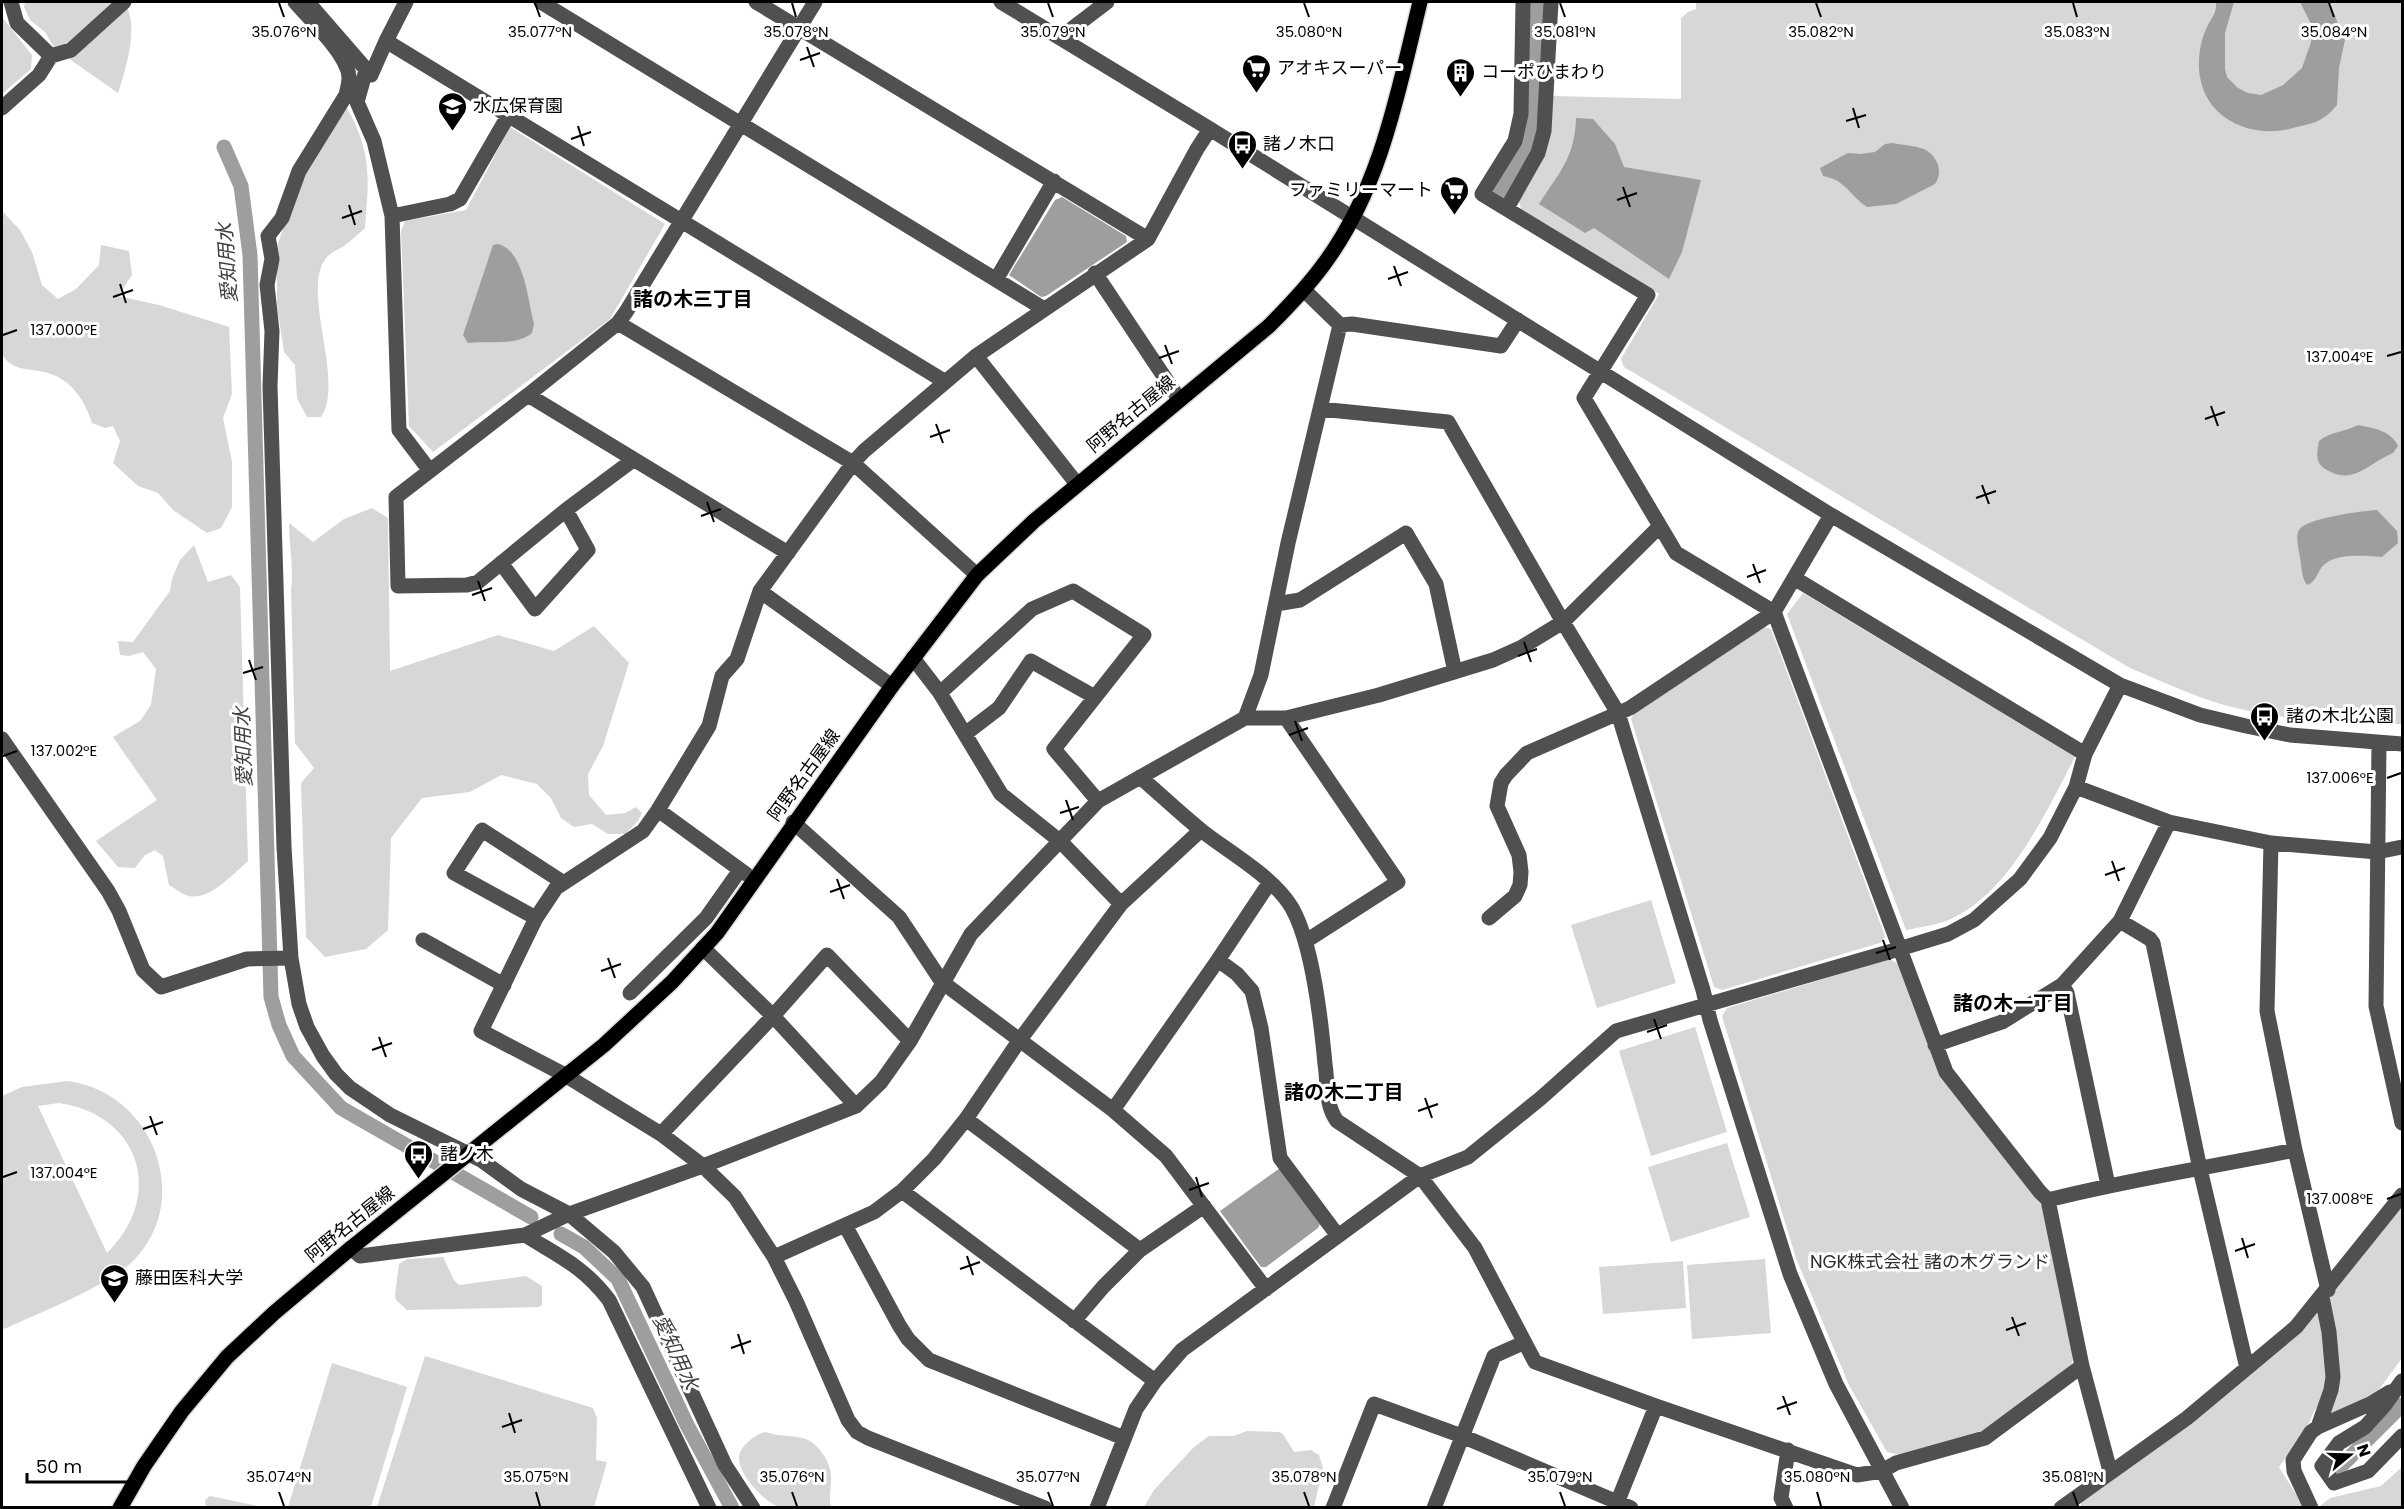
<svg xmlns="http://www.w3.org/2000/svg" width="2404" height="1509" font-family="Poppins,'Noto Sans JP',sans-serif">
	<rect width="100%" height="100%" fill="#fff"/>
	<path fill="#d7d7d7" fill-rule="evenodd" d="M25,2H124C140,26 126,67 118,93L55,49L45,32L30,20L24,7Z
		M1696,2H2402V724C2343,726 2268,719 2211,701C2184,692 2157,679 2130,668L1624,367L1621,359L1659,294L1521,209L1519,201L1552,96L1681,99V18L1688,12L1696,9Z
		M2,17L32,55L31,69L2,94Z
		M346,106C372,153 369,176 365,228C358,234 351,241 344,246C339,249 332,252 328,256C298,286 346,380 321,417H307L297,398L295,365L284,352L277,306V246L300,180Z
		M510,127L665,224L610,319L433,452L409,426L401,231L405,221L466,210Z
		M2,211L20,230L32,252L42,285L58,299L76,289L99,265L101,245L129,251L132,275L118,296L159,305L229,327L232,394L223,418L232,462V507L221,528L207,533L173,510L158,493L138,486L113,463L120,441L113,426L105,428L92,423C85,401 72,380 48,373C27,367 16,373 2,355Z
		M372,508L388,518L390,671L498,635L554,651L594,626L629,663L603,746L588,774L589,795L606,815L625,813L636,807L642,813L638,821L625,834H608L592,824L574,827L561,818L551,798L537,784L501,775L470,792L422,798L391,838L388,930L366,949L325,957L306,937L301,783L314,768L295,743L291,590C294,568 289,546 289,523L313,542L344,519Z
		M194,545L208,582L231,575L240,587L248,861C234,873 207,904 186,895C180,893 175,888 169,885L163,856L155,850L145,855L135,868L118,867L96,841L157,800L113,737L140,721L151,705L156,669L143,652L129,656L120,655L118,641L133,642L170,591L172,579L180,560Z
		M1803,593L2075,757C2046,812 2010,892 1951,919C1938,925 1921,927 1906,930L1787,614Z
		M1762,626L1771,629L1885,936L1883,942L1722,990L1714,987L1631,719L1635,711Z
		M1651,900L1676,983L1597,1008L1571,925Z
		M1890,959L1898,964L1940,1075L2042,1206L2075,1353L2071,1365L1979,1435L1901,1455L1887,1452L1849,1385L1796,1258L1722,1016L1727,1008Z
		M1695,1027L1727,1132L1651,1156L1619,1051Z
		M67,1081C151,1091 194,1196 135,1259C108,1287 38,1313 2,1330V1096L22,1087ZM59,1103C141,1115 165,1196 107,1253L38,1106Z
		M1727,1143L1750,1217L1671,1242L1648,1167Z
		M2402,1205V1358L2375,1395L2324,1419L2329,1405L2327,1301Z
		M443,1257L454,1280L459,1285L526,1276L542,1286V1305L539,1307L407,1310L396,1300L395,1295L399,1264L407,1259Z
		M1765,1259L1771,1333L1692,1339L1687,1265Z
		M1683,1261L1686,1308L1603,1314L1599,1267Z
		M2321,1307L2329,1372L2323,1400L2314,1411L2307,1428L2279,1467L2304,1507L2081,1508V1501Z
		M425,1356L593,1408L597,1418L596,1460L607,1462L594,1507H377Z
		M332,1363L407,1387L371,1507H288Z
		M1247,1431L1279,1432L1283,1434L1294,1452L1311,1450L1319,1455L1323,1468L1314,1507H1144L1154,1490L1194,1447L1209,1436H1234Z
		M765,1432C790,1440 807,1430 823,1454C827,1460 830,1467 831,1475C832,1486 828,1498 831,1507C818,1508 791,1509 779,1507C764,1502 738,1474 739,1457C740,1446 755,1435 765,1432Z
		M2402,1467V1507H2319L2330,1498L2381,1486Z
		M210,1496L263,1507H206L205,1500Z"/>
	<path fill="#9e9e9e" d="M2216,2H2234L2225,33V69L2227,77L2238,88L2248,93L2261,95L2283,85L2302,68L2311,42L2312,26L2300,2H2329L2345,40L2339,68L2337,105C2322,123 2313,123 2293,128C2254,139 2207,121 2200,77C2197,62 2200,41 2207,27C2212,17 2217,13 2216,2Z
		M1576,118L1593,119L1615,144L1624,167L1701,180L1682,252L1669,279L1594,228L1585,233L1539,204C1558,174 1575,158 1576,118Z
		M1893,143C1911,147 1931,144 1938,165C1940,173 1939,178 1935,184L1896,204L1867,207C1849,195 1846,180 1823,176L1820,168L1848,153L1861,154L1875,152L1885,144Z
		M1062,197L1126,236L1127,242L1046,296L1041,297L1009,275L1055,200Z
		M498,244C524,250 528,301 534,324L532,333C515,347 488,340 468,343L463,335L493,245Z
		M2358,425C2372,428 2391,430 2398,446L2393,453C2368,463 2354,486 2327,470C2314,463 2317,454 2319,441C2329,432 2345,432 2358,425Z
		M2377,510L2397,531L2398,543L2382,557C2366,556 2338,553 2325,564C2317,570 2318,581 2307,585C2301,576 2302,568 2300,558C2299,550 2295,537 2299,530C2306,518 2362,511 2377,510Z
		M1280,1168L1320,1224L1318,1228L1266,1267H1261L1220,1211Z"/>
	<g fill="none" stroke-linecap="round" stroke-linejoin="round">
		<path stroke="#9e9e9e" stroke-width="15" d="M224,147L241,186L250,255L271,997L279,1025L293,1056L341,1108L531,1217
			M561,1234L584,1247L618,1279L687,1425L732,1508
			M2336,1471L2402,1405"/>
		<path stroke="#9e9e9e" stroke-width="26" d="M1502,190L1528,144L1532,129L1537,2"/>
		<defs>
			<path id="major" d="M120,1508L144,1466L182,1411L227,1357L274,1313L351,1248L604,1045L672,982L717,933L892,686L977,575L1034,521L1269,326C1289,306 1308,286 1324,264C1381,187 1398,92 1420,2"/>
		</defs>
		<use href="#major" stroke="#dbdbdb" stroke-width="18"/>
		<path stroke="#505050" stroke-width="15" d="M11,2L17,23L51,56
			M295,2C310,19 339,47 347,68C351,77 348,86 346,95L299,171L282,218L268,236L272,259L267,285L272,331L270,386L284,847L291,958L299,1004L307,1027L323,1056L336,1074L350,1088L390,1115L481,1160L521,1189L569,1214L614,1252L643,1287L725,1465L753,1508
			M310,2L312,7L371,75L386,41
			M406,2L386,41L944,381
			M541,2L1044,309
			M756,2L1148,239
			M1001,2L1210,129L1831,515L2120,685L2200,715L2246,726L2290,735L2402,744
			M1523,2L1521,114L1515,141L1482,194L1648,295L1584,398L1676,553L1774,612L1946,1072L2040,1192L2048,1200L2082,1366L2110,1471
			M1061,37L1107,2
			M366,70L357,102L374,141L392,216
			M2,108L39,75L51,56L71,50L124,2
			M1507,208L1538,153L1544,131L1551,2
			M1095,273L1179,399
			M997,278L1054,181
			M1304,290L1340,325L1352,324L1501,346L1518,320
			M618,323L853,463L977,575
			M976,356L1077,484
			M528,395L396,497L398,586L467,585L478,582L566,510L633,460
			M1320,409L1448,422L1563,622L1618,713L1703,990L1710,1020L1790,1274L1836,1384L1902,1508
			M430,471L399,430L392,216L450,204L460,199L508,116
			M788,553L528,395L618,323L626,312L815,2
			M501,563L535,609L588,550L566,510
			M1794,578L2085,754
			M760,591L892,686
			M1276,604L1300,600L1406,533L1436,584L1455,672
			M913,658L940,693L1001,794L1061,842L1121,904
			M940,693L1032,609L1073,591L1144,635L1054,749L1098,801
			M1245,718L1261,675L1288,543L1340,325
			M1286,718L1398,882L1306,941
			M965,734L999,708L1031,661L1095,697
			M2,739L108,891L119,911L143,970L161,987L247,959L291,958
			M2379,744L2376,1006L2402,1123
			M1140,777C1161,795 1181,814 1202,831C1230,853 1274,877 1292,908C1313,945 1321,1021 1325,1064C1328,1083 1325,1105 1337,1121L1420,1176L1475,1248L1535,1362L1656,1406L1857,1475L1882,1471L1896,1463L1985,1438L2082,1366
			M2076,787L2169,822L2271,843L2377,852L2402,847
			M658,810L746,874
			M793,822L899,917L942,982L1113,1110L1166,1156L1266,1289
			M2271,843L2267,1011L2295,1150L2328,1290
			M536,918L454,873L482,830L564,883
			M1489,918L1515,896L1520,885L1521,872L1519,855L1497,806L1501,783L1506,775L1527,753L1630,708L1774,612L1831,515
			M2120,921L2150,939L2153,943L2200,1169L2247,1368
			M423,940L504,985
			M703,948L773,1016L856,1106
			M1218,960L1237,974L1252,991L1261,1028L1280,1158L1338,1236
			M2062,985L2067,993L2108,1185
			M630,993L706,918L740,870
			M1935,1045L2002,1022L2062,985L2120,921L2169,822
			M1113,1110L1218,960L1270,882
			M966,1119L1140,1250
			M661,1134L773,1016L827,955L910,1041
			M902,1191L1155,1381
			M2048,1200C2130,1179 2213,1167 2295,1150
			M845,1225L899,1325L908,1339L929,1360L1124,1438
			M525,1235C560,1257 583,1266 609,1300L709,1508
			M351,1248L360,1256L525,1235L569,1214L703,1166L856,1106L881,1082L910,1041L971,934L1098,801L1245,718H1286L1379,695L1493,660L1522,647L1563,622L1660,526
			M774,1257L874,1212L902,1191L934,1159L966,1119L1019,1041L1121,904L1201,830
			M1074,1321L1103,1287L1140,1250L1204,1206
			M2402,1381L2384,1406L2365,1427L2339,1443L2322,1466L2334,1483L2368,1471L2402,1436
			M2318,1427L2372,1403L2390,1392
			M1045,1508L868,1438L857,1432L848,1420L796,1301L774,1257L735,1197L703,1166L661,1134L565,1075L481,1031L536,918L556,888L643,831L658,810L709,726L722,676L737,659L760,591L853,463L864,451L976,356L1148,239L1197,149L1210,129
			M1097,1508L1136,1409L1155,1381L1182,1350L1420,1176L1468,1157L1541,1098L1616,1031L1899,949L1948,934L1974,920L2020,879L2050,838L2076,787L2085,754L2120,685
			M1333,1508L1374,1404L1462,1436L1631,1508
			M1434,1508L1494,1356L1523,1343
			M1615,1508L1656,1406
			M1786,1508L1781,1498L1788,1450
			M2061,1508L2187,1418L2296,1327L2402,1195
			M2311,1508L2294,1471L2293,1460L2311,1432L2318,1427L2331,1390L2333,1377L2329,1332L2322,1297"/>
		<use href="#major" stroke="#000" stroke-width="15"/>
	</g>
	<path fill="none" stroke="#000" stroke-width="2" d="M279,3L284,17M535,3L540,17M792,3L796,17M1048,3L1053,17M1304,3L1309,17M1560,3L1565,17M1816,3L1821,17M2073,3L2077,17M2329,3L2334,17M807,47L814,67M800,60L820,53M1853,108L1859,128M1846,121L1866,115M578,126L584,146M571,139L591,132M1623,187L1630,207M1617,200L1637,193M349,205L355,225M342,218L362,211M1394,266L1401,286M1388,279L1408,272M120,284L126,303M113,297L133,290M3,335L17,330M1165,345L1172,364M2387,356L2401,352M1159,358L1179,351M2211,406L2218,426M2205,419L2225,412M936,424L943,443M930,437L950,430M1982,485L1989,504M1976,498L1996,491M707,502L714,522M701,516L721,509M1753,564L1760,583M1747,577L1766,570M478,581L485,601M472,595L492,588M1524,642L1531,662M1518,656L1537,649M249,660L256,680M243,673L263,667M1295,721L1302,741M1289,735L1308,728M3,756L17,751M2387,778L2401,773M1066,800L1073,820M1060,813L1079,807M2112,861L2119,881M2105,875L2125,868M837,879L844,899M830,892L850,885M1883,940L1890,960M1876,953L1896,947M608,958L615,978M601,971L621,964M1654,1019L1661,1039M1647,1032L1667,1025M379,1037L386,1057M372,1050L392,1043M1425,1098L1432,1118M1418,1111L1438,1104M150,1116L157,1135M143,1129L163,1122M3,1177L17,1172M1196,1177L1202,1197M1189,1190L1209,1183M2387,1199L2401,1194M2242,1238L2248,1258M2235,1251L2255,1244M967,1256L973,1275M960,1269L980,1262M2012,1317L2019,1336M2006,1330L2026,1323M738,1334L744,1354M731,1348L751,1341M1783,1396L1790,1415M1777,1409L1797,1402M509,1413L515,1433M502,1427L522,1420M279,1492L284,1506M536,1492L540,1506M792,1492L797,1506M1048,1492L1053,1506M1304,1492L1309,1506M1560,1492L1565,1506M1817,1492L1821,1506M2073,1492L2078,1506"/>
	<defs>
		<symbol id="supermarket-pin" viewBox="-11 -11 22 30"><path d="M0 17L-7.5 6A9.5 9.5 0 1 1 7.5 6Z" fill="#000" stroke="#fff"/><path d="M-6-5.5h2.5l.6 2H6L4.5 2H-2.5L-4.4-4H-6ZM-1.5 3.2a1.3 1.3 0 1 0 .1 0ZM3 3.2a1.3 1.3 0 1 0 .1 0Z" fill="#fff"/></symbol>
		<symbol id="building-pin" viewBox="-11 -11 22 30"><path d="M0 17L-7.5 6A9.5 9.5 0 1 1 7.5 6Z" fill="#000" stroke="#fff"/><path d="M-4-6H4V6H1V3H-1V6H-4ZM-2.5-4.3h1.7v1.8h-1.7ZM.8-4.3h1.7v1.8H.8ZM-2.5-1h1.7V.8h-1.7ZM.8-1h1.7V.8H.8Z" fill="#fff"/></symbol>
		<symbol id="school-pin" viewBox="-11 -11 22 30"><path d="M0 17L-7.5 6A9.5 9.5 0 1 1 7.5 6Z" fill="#000" stroke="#fff"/><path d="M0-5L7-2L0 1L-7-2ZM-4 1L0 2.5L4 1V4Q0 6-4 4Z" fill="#fff"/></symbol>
		<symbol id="bus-pin" viewBox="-11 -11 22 30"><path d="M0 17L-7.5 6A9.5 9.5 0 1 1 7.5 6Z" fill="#000" stroke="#fff"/><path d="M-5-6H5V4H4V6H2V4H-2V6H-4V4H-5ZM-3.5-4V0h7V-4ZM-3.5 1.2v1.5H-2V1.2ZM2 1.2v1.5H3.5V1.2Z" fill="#fff"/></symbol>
		<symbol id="university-pin" viewBox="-11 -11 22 30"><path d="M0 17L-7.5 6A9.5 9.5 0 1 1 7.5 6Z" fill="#000" stroke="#fff"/><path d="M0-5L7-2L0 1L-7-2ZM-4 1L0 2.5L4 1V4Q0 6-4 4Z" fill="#fff"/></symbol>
	</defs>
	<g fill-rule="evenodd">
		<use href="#supermarket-pin" x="1240" y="52" width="33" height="45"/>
		<use href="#building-pin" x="1444" y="56" width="33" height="45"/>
		<use href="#school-pin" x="436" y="90" width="33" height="45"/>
		<use href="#bus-pin" x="1226" y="128" width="33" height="45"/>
		<use href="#supermarket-pin" x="1438" y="174" width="33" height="45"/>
		<use href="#bus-pin" x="2248" y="700" width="33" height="45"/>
		<use href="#bus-pin" x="402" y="1138" width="33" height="45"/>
		<use href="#university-pin" x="98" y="1262" width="33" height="45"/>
	</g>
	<g text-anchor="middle" stroke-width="6" stroke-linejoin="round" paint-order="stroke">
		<g font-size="18" fill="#000" stroke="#fff" text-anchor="start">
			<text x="1277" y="74">アオキスーパー</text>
			<text x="1481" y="78">コーポひまわり</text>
			<text x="473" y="112">水広保育園</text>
			<text x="1263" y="150">諸ノ木口</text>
			<text x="1433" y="196" text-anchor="end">ファミリーマート</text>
			<text x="2286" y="722">諸の木北公園</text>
			<text x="440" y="1160">諸ノ木</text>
			<text x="135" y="1284">藤田医科大学</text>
		</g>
		<g font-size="18" fill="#000" stroke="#fff">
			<text transform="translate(1131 414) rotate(-40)" y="6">阿野名古屋線</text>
			<text transform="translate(804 775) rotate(-54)" y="6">阿野名古屋線</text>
			<text transform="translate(350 1224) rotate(-39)" y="6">阿野名古屋線</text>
		</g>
		<g font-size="18" fill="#2e2e2e" stroke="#fff">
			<text x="1930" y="1268">NGK株式会社 諸の木グランド</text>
		</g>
		<g font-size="20" font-style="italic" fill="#3f3f3f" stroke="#fff">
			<text transform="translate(227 263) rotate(-94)" y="7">愛知用水</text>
			<text transform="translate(243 747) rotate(-92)" y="7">愛知用水</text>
			<text transform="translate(676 1352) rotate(65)" y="7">愛知用水</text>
		</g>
		<g font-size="20" font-weight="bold" fill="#000" stroke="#fff">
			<text x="693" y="306">諸の木三丁目</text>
			<text x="2013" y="1010">諸の木一丁目</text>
			<text x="1344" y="1099">諸の木二丁目</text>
		</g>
	</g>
	<g font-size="15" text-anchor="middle" fill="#000" stroke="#fff" stroke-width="6" stroke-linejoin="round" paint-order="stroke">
		<text x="284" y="37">35.076°N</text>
		<text x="540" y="37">35.077°N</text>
		<text x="796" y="37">35.078°N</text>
		<text x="1053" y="37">35.079°N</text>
		<text x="1309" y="37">35.080°N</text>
		<text x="1565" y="37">35.081°N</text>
		<text x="1821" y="37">35.082°N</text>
		<text x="2077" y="37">35.083°N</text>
		<text x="2334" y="37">35.084°N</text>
		<text x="64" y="335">137.000°E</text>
		<text x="2340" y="362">137.004°E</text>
		<text x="64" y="756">137.002°E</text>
		<text x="2340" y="783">137.006°E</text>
		<text x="64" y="1178">137.004°E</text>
		<text x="2340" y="1204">137.008°E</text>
		<text x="279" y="1482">35.074°N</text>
		<text x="536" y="1482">35.075°N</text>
		<text x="792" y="1482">35.076°N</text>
		<text x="1048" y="1482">35.077°N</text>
		<text x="1304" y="1482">35.078°N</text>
		<text x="1560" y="1482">35.079°N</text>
		<text x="1817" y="1482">35.080°N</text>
		<text x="2073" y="1482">35.081°N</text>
	</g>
	<rect width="2404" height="1509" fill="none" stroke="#000000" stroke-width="6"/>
	<g transform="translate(2350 1455) rotate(71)" stroke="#ffffff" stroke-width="4.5" paint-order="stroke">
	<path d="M0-4.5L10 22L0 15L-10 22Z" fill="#000000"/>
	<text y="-9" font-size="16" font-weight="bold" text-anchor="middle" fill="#000000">N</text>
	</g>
	<path d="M27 1473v9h110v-9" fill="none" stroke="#000000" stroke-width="3"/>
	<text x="36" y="1473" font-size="18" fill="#000000" stroke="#ffffff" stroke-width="4.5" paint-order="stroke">50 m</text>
</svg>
